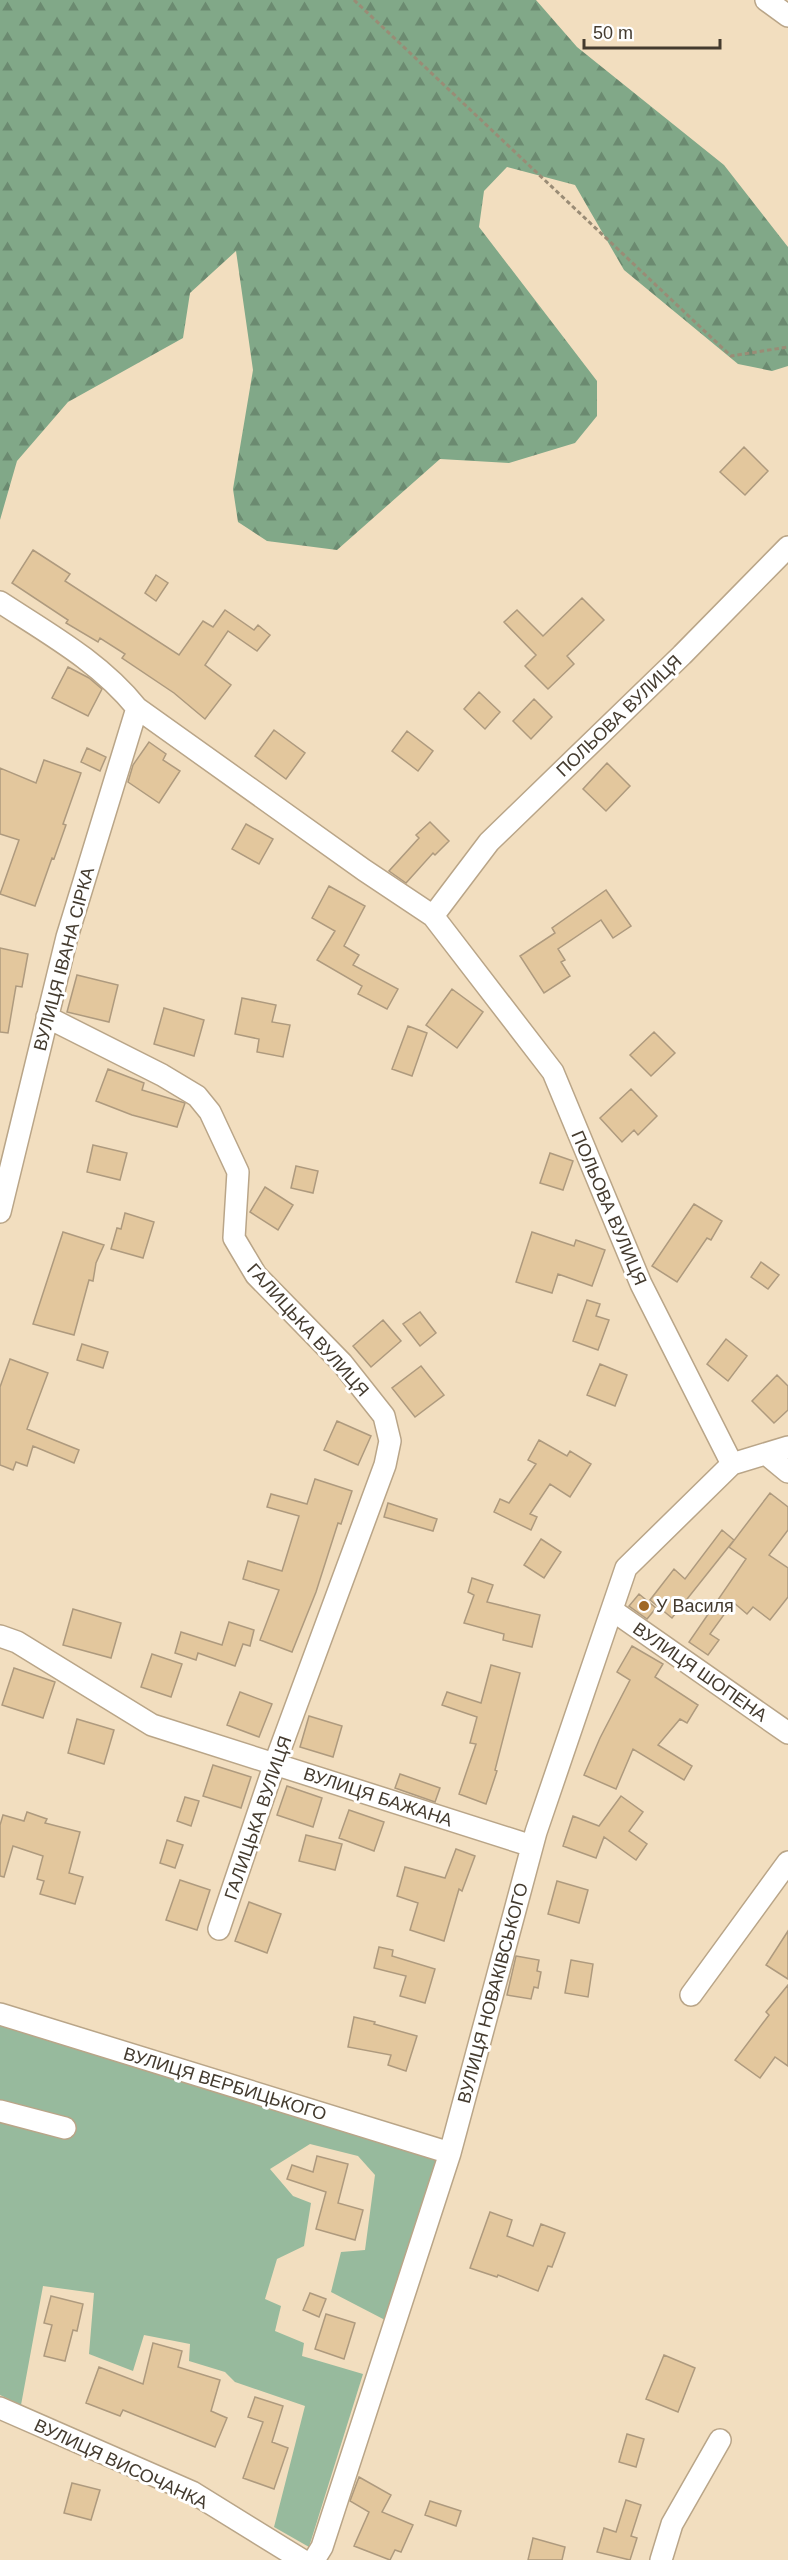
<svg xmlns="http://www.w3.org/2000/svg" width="788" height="2560" font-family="Arial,sans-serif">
	<defs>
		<pattern id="forest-firs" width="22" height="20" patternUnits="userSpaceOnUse" patternTransform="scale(1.5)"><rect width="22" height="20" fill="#81a888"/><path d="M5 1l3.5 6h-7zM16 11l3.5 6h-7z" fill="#6b8a70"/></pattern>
	</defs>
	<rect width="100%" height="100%" fill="#f2debf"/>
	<path fill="#97ba9d" d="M0,2013L445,2142L385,2320L331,2292L341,2252L365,2250L375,2175L358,2156L310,2144L270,2169L293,2196L311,2203L304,2246L277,2259L265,2299L281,2306L275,2331L304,2343L302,2356L363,2374L309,2547L274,2527L305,2406L235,2382L225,2372L189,2361L190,2344L144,2335L133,2371L89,2354L94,2293L43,2286L21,2405L0,2395Z"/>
	<path fill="url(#forest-firs)" d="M0,0H536L577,47L724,165L788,247V366L772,371L738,364L624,270L575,185L507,167L484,191L479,227L597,381V416L575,443L509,463L440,459L337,550L267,541L238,522L233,489L253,370L236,251L190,293L183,338L68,402L17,461L0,520Z"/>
	<path fill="#e3c79d" stroke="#ae9a7e" stroke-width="1.5" d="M744,447L768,471L745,495L720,472Z
		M33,550L70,574L65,581L179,655L203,621L213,627L225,610L254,630L258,625L270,635L257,651L228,631L205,665L231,685L205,719L174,693L122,658L125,654L100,638L98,642L66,623L68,620L12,583Z
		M156,575L168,583L156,601L145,593Z
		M582,598L604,620L567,656L574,664L548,689L525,666L536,655L504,622L517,610L543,636Z
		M68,667L89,678L102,689L88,716L52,698Z
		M479,692L500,712L485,729L464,709Z
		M534,699L552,717L531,739L513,721Z
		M274,730L305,753L286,779L255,756Z
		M407,731L433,751L418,771L392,751Z
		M149,742L166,754L163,760L180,771L159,803L128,782L133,765Z
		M87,748L106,757L100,771L81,762Z
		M44,760L81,773L63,824L66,825L54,859L52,858L35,906L0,894L19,840L0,834V768L36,783Z
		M607,763L630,786L606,811L583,789Z
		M430,822L449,841L435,855L433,853L406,883L389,871L419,838L416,835Z
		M246,824L273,839L259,864L232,849Z
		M329,886L365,906L344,946L359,955L353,965L398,989L387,1009L358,994L362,986L317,960L335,931L312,918Z
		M606,890L631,926L613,938L601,920L558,949L565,960L561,962L570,976L544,993L520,956L555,933L552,928Z
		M0,948L28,954L22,987L16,986L8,1033L0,1032Z
		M77,975L118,985L109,1022L67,1012Z
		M452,989L483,1012L457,1048L426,1025Z
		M242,998L276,1005L272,1022L290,1025L283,1057L257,1052L259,1039L235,1034Z
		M164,1008L204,1020L194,1056L154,1044Z
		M408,1026L427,1033L412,1076L392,1069Z
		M654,1032L675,1053L651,1076L630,1055Z
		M108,1069L144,1083L142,1090L185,1103L177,1127L132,1115L96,1101Z
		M631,1089L657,1116L638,1135L634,1130L622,1142L600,1118Z
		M93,1145L127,1153L120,1180L87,1172Z
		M550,1153L573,1161L563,1190L540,1183Z
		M296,1166L318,1171L313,1193L291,1188Z
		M265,1187L293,1205L278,1230L250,1212Z
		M694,1204L722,1221L711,1240L707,1238L677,1282L652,1266Z
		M125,1213L154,1222L143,1258L111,1249L117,1228L121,1229Z
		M63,1232L104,1245L96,1263L93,1281L89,1280L74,1335L33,1324Z
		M532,1232L574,1246L576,1240L605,1250L592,1286L558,1274L552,1293L516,1282Z
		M761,1262L779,1275L768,1289L751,1277Z
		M587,1300L600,1304L596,1316L609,1320L598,1350L573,1341Z
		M420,1312L436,1333L420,1346L403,1324Z
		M383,1320L401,1341L371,1367L353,1346Z
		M726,1339L747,1356L728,1381L707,1364Z
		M82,1344L108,1352L103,1368L77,1360Z
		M10,1359L48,1373L27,1429L79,1450L74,1463L33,1446L27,1466L16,1462L13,1470L0,1465V1387Z
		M600,1364L627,1375L615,1406L587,1395Z
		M421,1366L444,1395L415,1417L392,1388Z
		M777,1375L788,1386V1410L774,1423L752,1401Z
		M337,1421L371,1436L358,1465L324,1450Z
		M539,1440L567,1456L570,1451L591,1464L570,1497L550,1484L530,1514L537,1517L531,1530L494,1512L500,1499L509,1503L536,1464L528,1460Z
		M315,1479L352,1491L341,1524L338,1523L316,1592L292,1652L260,1640L279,1590L243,1579L248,1561L282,1571L299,1516L267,1507L271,1494L307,1504Z
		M770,1493L788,1507V1530L769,1555L788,1568V1597L770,1620L753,1607L747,1614L733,1602L710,1634L719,1640L708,1655L689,1642L746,1559L729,1547Z
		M388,1503L437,1519L433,1531L384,1517Z
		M722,1530L734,1540L672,1618L650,1600L674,1569L685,1579Z
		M541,1539L561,1552L544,1578L524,1565Z
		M472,1578L493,1585L487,1602L540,1615L532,1647L503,1640L504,1634L464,1623L474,1595L468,1592Z
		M639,1594L656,1608L647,1619L629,1606Z
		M73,1609L121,1623L111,1658L63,1645Z
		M229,1622L254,1630L250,1646L243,1644L235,1666L198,1653L196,1660L175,1653L181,1632L222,1645Z
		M632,1646L663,1664L655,1677L698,1705L687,1723L680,1719L658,1745L692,1766L684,1780L633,1749L616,1789L584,1775L600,1738L630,1680L617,1672Z
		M152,1654L182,1664L171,1697L141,1687Z
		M491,1665L520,1673L495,1770L497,1771L486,1804L459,1794L476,1744L470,1743L477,1717L442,1705L447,1692L481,1703Z
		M14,1668L55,1682L43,1718L2,1705Z
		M240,1692L272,1704L259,1737L227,1725Z
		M309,1716L342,1726L333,1757L300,1747Z
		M77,1719L114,1730L104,1764L68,1753Z
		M213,1765L251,1777L241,1808L203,1796Z
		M400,1774L440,1788L435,1802L395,1788Z
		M287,1786L322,1798L313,1827L277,1815Z
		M621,1796L643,1812L629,1831L647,1844L636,1860L604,1837L596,1858L563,1846L573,1816L599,1826Z
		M185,1797L199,1801L191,1826L177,1821Z
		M349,1810L384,1822L374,1851L339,1838Z
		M27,1812L47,1819L45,1823L80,1832L69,1873L83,1877L75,1904L40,1894L44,1881L37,1879L43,1856L13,1846L4,1877L0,1876V1825L3,1815L24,1821Z
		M306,1835L342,1844L335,1870L299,1861Z
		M167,1840L183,1845L175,1868L160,1863Z
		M456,1849L475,1856L462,1891L459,1889L444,1941L410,1930L418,1903L397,1896L405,1867L445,1878Z
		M180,1880L210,1890L197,1930L166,1920Z
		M557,1881L588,1890L579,1923L548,1914Z
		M249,1902L281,1914L267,1953L235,1941Z
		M788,1931V1979L766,1965Z
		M379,1947L393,1950L392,1956L435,1969L425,2003L400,1996L406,1976L374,1968Z
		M516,1956L539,1960L537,1971L541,1972L538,1988L534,1987L531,1999L507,1995Z
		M571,1960L593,1964L588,1997L565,1993Z
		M788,1985V2066L775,2057L760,2078L735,2060L769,2015L766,2012Z
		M354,2017L375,2022L374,2024L417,2036L406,2071L388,2065L391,2055L348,2047Z
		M317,2156L348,2164L338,2203L363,2210L355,2240L316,2229L326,2192L287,2179L292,2165L313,2172Z
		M490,2212L512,2220L507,2236L533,2246L541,2224L565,2233L552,2267L548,2266L538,2291L498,2275L497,2277L470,2268Z
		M310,2293L326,2299L319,2317L303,2310Z
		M51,2296L83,2304L77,2331L73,2330L65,2361L44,2356L52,2325L44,2323Z
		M326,2314L355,2323L344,2359L315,2349Z
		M153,2343L182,2351L178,2367L220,2380L211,2411L227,2418L215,2447L123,2410L120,2416L86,2403L99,2367L143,2384Z
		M664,2355L695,2368L678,2412L646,2399Z
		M255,2397L283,2406L272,2442L288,2448L274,2489L243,2478L263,2422L248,2417Z
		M627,2434L644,2439L636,2467L619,2462Z
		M359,2477L391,2495L382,2512L413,2525L401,2552L395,2550L390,2560L354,2546L369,2512L350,2501Z
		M72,2483L100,2490L91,2520L64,2513Z
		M626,2500L641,2505L631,2536L637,2538L630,2560L597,2552L604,2528L616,2532Z
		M430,2501L461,2511L456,2526L425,2515Z
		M533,2538L565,2547L562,2560H528Z"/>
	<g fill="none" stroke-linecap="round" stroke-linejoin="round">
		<defs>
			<path id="minor" d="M766,0L788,16
				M0,602C49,634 100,662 137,708L364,870L433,916L553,1072L641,1284L732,1464
				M433,916L489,842L682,655L788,547
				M47,1017L162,1075L197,1096L210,1112L238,1172L234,1238L256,1275L342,1363L384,1416L390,1441L385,1465L275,1763L219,1929
				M0,1212L67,937L137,708
				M766,1454L788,1472
				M612,1610L788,1733
				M0,1636L17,1642L152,1725L532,1846
				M691,1995L788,1862
				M0,2014L450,2153
				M0,2111L65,2128
				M0,2408L192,2492L302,2560
				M314,2560L322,2547L450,2153L536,1832L626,1568L732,1464L788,1447
				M661,2560L672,2524L720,2440"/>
		</defs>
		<use href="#minor" stroke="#b9a588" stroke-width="24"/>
		<path stroke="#9a8c76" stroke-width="3" stroke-dasharray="4.5 3" stroke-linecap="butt" d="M354,0L731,356L788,347"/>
		<use href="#minor" stroke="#fff" stroke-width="21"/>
	</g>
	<circle fill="#a06824" stroke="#fff" stroke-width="2" cx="644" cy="1606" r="6"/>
	<g text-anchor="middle" stroke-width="6" stroke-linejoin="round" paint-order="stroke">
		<g font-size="18" fill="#443b2f" stroke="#fff">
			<text transform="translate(619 716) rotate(-44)" y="6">ПОЛЬОВА ВУЛИЦЯ</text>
			<text transform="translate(64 959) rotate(-75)" y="6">ВУЛИЦЯ ІВАНА СІРКА</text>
			<text transform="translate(609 1208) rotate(67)" y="6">ПОЛЬОВА ВУЛИЦЯ</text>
			<text transform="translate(308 1330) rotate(48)" y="6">ГАЛИЦЬКА ВУЛИЦЯ</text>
			<text transform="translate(700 1672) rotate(35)" y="6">ВУЛИЦЯ ШОПЕНА</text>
			<text transform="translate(378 1797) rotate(18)" y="6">ВУЛИЦЯ БАЖАНА</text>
			<text transform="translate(258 1818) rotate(-71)" y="6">ГАЛИЦЬКА ВУЛИЦЯ</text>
			<text transform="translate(493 1993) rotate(-75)" y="6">ВУЛИЦЯ НОВАКІВСЬКОГО</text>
			<text transform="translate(225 2084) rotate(17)" y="6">ВУЛИЦЯ ВЕРБИЦЬКОГО</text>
			<text transform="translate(121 2464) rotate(25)" y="6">ВУЛИЦЯ ВИСОЧАНКА</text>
		</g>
		<g font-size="18" fill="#443b2f" stroke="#fff" text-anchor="start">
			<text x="656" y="1612">У Василя</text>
		</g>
	</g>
	<path d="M584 39v9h136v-9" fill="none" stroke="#443b2f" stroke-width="3"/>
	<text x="593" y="39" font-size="18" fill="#443b2f" stroke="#ffffff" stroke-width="4.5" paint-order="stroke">50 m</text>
</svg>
